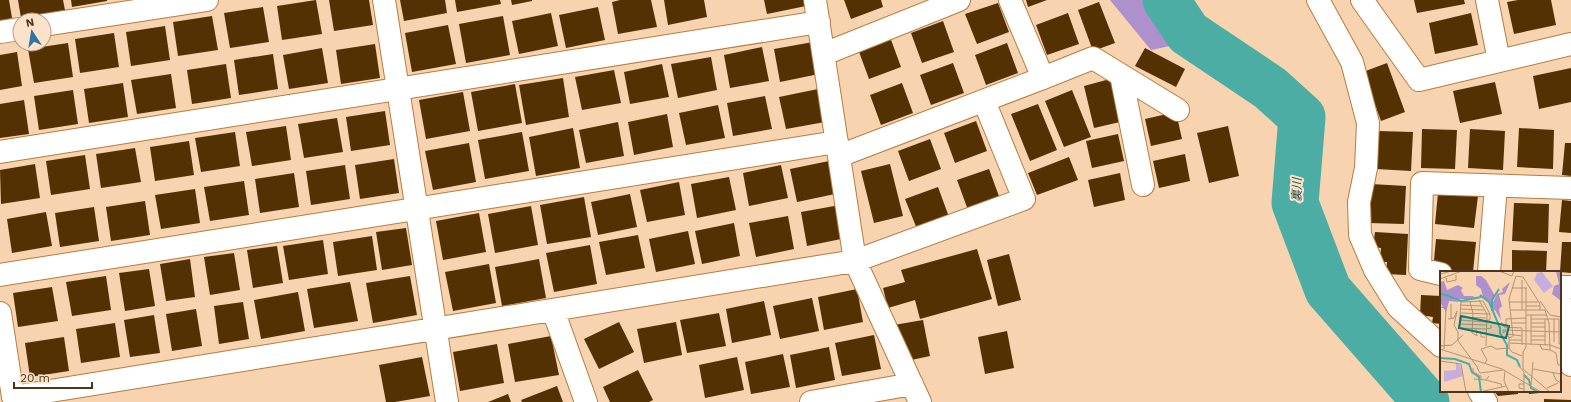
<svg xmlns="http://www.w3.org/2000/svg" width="1571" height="402" font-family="'Work Sans','Noto Sans JP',sans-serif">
	<rect width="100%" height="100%" fill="#f7d3af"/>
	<path fill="#ae90cc" d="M1110,0H1150L1179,44L1151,50Z"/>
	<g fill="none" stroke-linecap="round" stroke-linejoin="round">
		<path stroke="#4bada4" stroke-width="47" d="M1166,0L1188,33L1270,88L1302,117L1295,203L1328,290L1426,402"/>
	</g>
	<path fill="#533103" d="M0,0H9L12,18L0,21Z
		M18,0H63L65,10L21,18Z
		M71,0H107V1L72,7Z
		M316,0L322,34L282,40L277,6Z
		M329,0H369L373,25L334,31Z
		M400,0H445L447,13L404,21Z
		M455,0H500L501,4L457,12Z
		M511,0H532V1L512,5Z
		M620,0H651L657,27L618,34L612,2Z
		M664,0H704L707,17L668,25Z
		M764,0H805L806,6L767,14Z
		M844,0H881L883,7L851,19Z
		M1026,0H1047L1028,7Z
		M1414,0H1464L1465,4L1417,13Z
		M1518,0H1551L1556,25L1514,34L1507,2Z
		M1099,2L1115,43L1093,51L1078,10Z
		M998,3L1009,32L977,44L965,14Z
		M263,7L269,42L230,48L224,13Z
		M598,7L605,40L566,48L559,15Z
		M551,13L558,46L519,54L512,21Z
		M1068,13L1079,44L1047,55L1036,25Z
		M1471,13L1478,45L1435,54L1429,23Z
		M212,16L218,50L178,56L173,22Z
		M503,16L510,55L466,63L459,24Z
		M943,21L954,52L922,63L911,33Z
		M448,25L456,64L412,72L405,33Z
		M165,26L170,60L131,66L126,32Z
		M114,33L119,67L80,73L75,39Z
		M890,37L901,67L869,79L858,49Z
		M813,42L819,74L780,82L774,49Z
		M68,43L73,77L34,83L28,49Z
		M1007,43L1018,73L986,85L975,55Z
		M375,44L380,78L341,84L336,50Z
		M762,47L769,81L730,88L724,55Z
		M322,48L328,83L289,89L283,55Z
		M1145,48L1185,69L1176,87L1135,66Z
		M17,52L22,86L0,90V55Z
		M273,54L278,89L239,95L234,60Z
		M711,57L717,90L678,98L671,64Z
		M953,63L964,93L931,105L920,75Z
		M1387,63L1405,112L1381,121L1363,72Z
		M226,64L231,98L192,104L187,70Z
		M662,64L669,97L630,104L624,72Z
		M1571,68V102L1539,109L1533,76Z
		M614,70L621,103L582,110L575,77Z
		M171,74L176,108L137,114L131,80Z
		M563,78L569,117L526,125L519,85Z
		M1110,79L1120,122L1094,128L1084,86Z
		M1495,82L1502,114L1460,123L1453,91Z
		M123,83L128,117L89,123L84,89Z
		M902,83L913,113L881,125L870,95Z
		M515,84L522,123L478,131L471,92Z
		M818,89L825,122L786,129L779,97Z
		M73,90L78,124L39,130L34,96Z
		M1072,90L1091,137L1064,147L1045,101Z
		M463,92L470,131L426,139L419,100Z
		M765,96L772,129L733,136L727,103Z
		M24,100L29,134L0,138V104Z
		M1038,104L1057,150L1030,161L1011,114Z
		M718,105L725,138L686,145L679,113Z
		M385,111L390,145L351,151L346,117Z
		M1176,112L1182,139L1151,146L1145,119Z
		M667,114L673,147L634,155L628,122Z
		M337,118L343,152L304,158L298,124Z
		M976,121L987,151L955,163L944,133Z
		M618,122L624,156L586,163L579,130Z
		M286,126L291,160L252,166L246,132Z
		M1228,126L1239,176L1209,183L1197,133Z
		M573,128L580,168L536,176L529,137Z
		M1519,128L1554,130L1553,169L1517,167Z
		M1422,129L1457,130L1455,169L1421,168Z
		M1470,129L1505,131L1503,170L1468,168Z
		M1378,131L1413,132L1411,171L1376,169Z
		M235,132L240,166L201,172L195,138Z
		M522,132L529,171L485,179L478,140Z
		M1118,134L1124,161L1092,168L1086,141Z
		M930,139L941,169L909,181L898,151Z
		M189,141L194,175L155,181L150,147Z
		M469,143L476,182L433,190L425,151Z
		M1565,143H1571V176L1562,175Z
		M135,148L141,182L101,188L96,154Z
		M1185,154L1190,181L1159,188L1153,161Z
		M85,155L90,189L51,195L46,161Z
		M1069,157L1078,180L1037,195L1028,173Z
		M394,159L399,193L360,199L355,165Z
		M829,161L835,194L797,202L790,169Z
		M35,164L40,198L1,204L0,170Z
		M890,164L903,216L874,223L861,171Z
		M345,165L350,199L311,205L306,171Z
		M781,165L788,198L749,206L743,173Z
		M989,169L1000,199L968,210L957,180Z
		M294,173L299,207L260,213L255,179Z
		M1120,173L1125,200L1094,207L1088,180Z
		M729,177L736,210L697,218L691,184Z
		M244,181L249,215L210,221L204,187Z
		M679,182L685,215L647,222L640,190Z
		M1371,184L1406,186L1404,224L1369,223Z
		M938,187L949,217L917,229L905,199Z
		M195,189L200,223L161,229L155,195Z
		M1438,193L1478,196L1474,228L1435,224Z
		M630,194L637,227L598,235L591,202Z
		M584,197L591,237L547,244L540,205Z
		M1562,200L1571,201V233L1559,232Z
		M145,201L150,235L111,241L106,207Z
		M1514,203L1549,204L1548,243L1512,241Z
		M840,205L846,238L807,246L801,212Z
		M531,206L538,245L495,253L488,214Z
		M94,207L99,241L60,247L55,213Z
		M46,212L52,246L12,253L7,219Z
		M479,213L486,252L443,260L436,221Z
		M788,216L794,249L756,257L749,223Z
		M734,223L740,256L702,264L695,231Z
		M406,228L412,265L382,270L376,232Z
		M688,231L695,264L656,272L649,239Z
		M1375,232L1408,234L1406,275L1386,274L1387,262H1380L1381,248L1373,247Z
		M638,235L645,268L606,275L599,242Z
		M372,236L377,270L338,276L333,242Z
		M1436,239L1476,242L1473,272L1433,271Z
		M323,240L328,274L289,280L283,246Z
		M1562,242H1571V273L1560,272Z
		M590,245L597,284L554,292L546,253Z
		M277,246L283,283L253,288L247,250Z
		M977,249L992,299L920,319L915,300L888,308L883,288L905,282L901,270Z
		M1512,250L1547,251L1546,272H1512Z
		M234,253L240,290L210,295L204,257Z
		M1009,254L1021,300L998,306L987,260Z
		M190,259L195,297L166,301L160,264Z
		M539,259L546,298L502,306L495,267Z
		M489,264L496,303L453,311L445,272Z
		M149,269L155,306L125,311L119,273Z
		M106,276L111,310L72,316L66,282Z
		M410,276L417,315L373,323L366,283Z
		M350,282L358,321L314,328L307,289Z
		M52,287L58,321L18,327L13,293Z
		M857,289L863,322L824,330L818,297Z
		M298,292L305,331L261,339L254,300Z
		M1421,295L1441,296V324L1432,323L1433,317L1420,315Z
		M812,298L819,331L780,339L773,306Z
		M764,301L771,335L732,343L726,309Z
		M243,302L249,339L219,344L214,306Z
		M196,309L202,346L172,351L166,314Z
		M719,313L726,346L687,353L680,320Z
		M154,315L160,353L130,357L124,320Z
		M923,320L930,356L902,362L894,325Z
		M619,322L634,352L599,369L584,339Z
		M676,322L682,355L644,363L637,329Z
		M115,323L120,357L81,363L76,329Z
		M1007,331L1014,368L985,374L978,337Z
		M874,335L881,369L842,376L835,343Z
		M551,336L559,375L515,382L508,344Z
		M64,337L69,371L30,377L25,343Z
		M497,344L504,383L460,391L453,352Z
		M829,347L835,380L796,388L790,355Z
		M783,354L790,387L751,394L745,362Z
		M422,357L430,396L395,402H386L379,365Z
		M737,357L744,390L705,398L699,365Z
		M638,370L653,400L649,402H610L603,387Z
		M557,386L563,402H522L521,400Z
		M1494,391H1518V394L1498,396Z
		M1528,391H1550V392L1529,394Z
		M508,394L511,402H488Z
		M1544,399L1571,400V402H1544Z"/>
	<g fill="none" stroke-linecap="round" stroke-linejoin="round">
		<defs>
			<path id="minor" d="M384,0L447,402
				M815,0L855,261L920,402
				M1010,0L1043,78
				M1318,0L1352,62L1368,123L1366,168L1359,202L1360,235L1375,270L1398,307L1441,346
				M1362,0L1419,80L1571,44
				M1487,0L1499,61
				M44,25L207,0
				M0,32L20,29
				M824,54L959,0
				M1121,75L1143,185
				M0,152L819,22
				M839,156L1043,78L1093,58L1178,110
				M1489,272L1496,186
				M1441,274L1420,269L1422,183L1571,188
				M0,275L837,142
				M1560,287H1571
				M1560,301L1571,365
				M553,310L586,402
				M0,313L13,397L855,261L1024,199L984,101
				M1479,391L1486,402
				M811,402L912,384"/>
		</defs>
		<use href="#minor" stroke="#b57d3f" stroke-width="24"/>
		<use href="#minor" stroke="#fff" stroke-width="22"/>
	</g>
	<g text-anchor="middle" stroke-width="4" stroke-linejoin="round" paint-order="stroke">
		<g font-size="12" font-style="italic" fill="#24504c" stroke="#fbe3ca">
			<text transform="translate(1297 190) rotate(-89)" y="4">裏川</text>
		</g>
	</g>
	<g transform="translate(1440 271)">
		<rect width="121" height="121" fill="#f7d3af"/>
		<path d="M102,1L113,15L104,22L94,9L97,2ZM16,92L20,94L23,105L4,111V100L16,99Z" fill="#c6addf"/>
		<path d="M116,0H121V30L112,23L114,15L119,13ZM36,5H41L46,9L55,25L52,28V33L57,23L63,21L62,18L70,11L65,23L59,24L62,35L59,38L61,49L55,39L53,40L49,30L43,26L41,18L36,14ZM4,10L7,19L18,14L23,17L21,19L24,25H33L36,28H14L0,22V11ZM0,22L18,30L19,31L9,30L6,41L0,31Z" fill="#ae90cc"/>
		<path fill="none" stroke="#4bada4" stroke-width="2" d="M0,22L21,30L41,26M40,24L49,31L60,57V62L67,74V84L77,89L80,96M52,40V29L59,18M0,87L15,88L29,93L32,101L39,106L41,121M84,104L89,109L91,117L98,121"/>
		<path fill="none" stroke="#b39474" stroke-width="1" d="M59,0L72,5L74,0M0,3L12,0M6,7L7,11L16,9V4M0,8L22,0M82,9V39M72,17H87M86,17V76L83,81V98L110,121M39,29L47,43L46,75M100,30L110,44L121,46M30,31L33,42L32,62L37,65L36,58M70,31H98M20,34L42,35M86,35H100M0,36L6,37L4,78M20,38L44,39M71,39H105L109,52L110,79L116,82L118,94H121M17,40L14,54L18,61V70M20,42L50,43M86,44H107M91,44V74M20,46L46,47M8,48L14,47L17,40M11,48V33M91,48H105V74M105,48H119V73H121M114,48V71M20,49L46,51M46,49H50V43L43,30L21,31L19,57L46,58L51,57V54M61,51L64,56L82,57V74M71,52H86M91,52H105M20,53L46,54M66,56V48L86,47M91,56H105M66,60L63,62V59L121,61M91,65H105M45,66H41V62H47M69,67L67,63L82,65M69,69H82M91,69H105M18,70L38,97M69,72L110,74L121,78M100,74L102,78L110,79M0,75L12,74L23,64M0,78L62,98L101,121M82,85L72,81L69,77V67L73,65L69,28L76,5L83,6L100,33V39M0,90L21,93L26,121M45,92L47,89L41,78L51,75L56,78L69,77M79,95L84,101V121M33,97V101L41,105V109M37,97L40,102L63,99M93,98L121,103M65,100L64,110L69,121M113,102L116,109L121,112M34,108L46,109L49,105M46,109L61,113L62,116M84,113H79V117L84,118M91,114L93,91M107,117L118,112M40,121L66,115"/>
		<path fill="#0f766e" fill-opacity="0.15" stroke="#0f766e" stroke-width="2" d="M21,45L69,55L66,67L19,57Z"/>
		<rect width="121" height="121" fill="none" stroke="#4d351b" stroke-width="2"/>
	</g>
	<g transform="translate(32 32) rotate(348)"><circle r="19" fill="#fbe3ca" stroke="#b59d84"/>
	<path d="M0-3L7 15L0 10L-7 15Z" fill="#3172a8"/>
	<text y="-6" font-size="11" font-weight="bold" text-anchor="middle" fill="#4d351b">N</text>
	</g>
	<path d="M14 382v6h78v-6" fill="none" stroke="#4d351b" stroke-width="2"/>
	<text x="20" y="382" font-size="12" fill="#4d351b" stroke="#fbe3ca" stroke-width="3" paint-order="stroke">20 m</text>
</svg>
